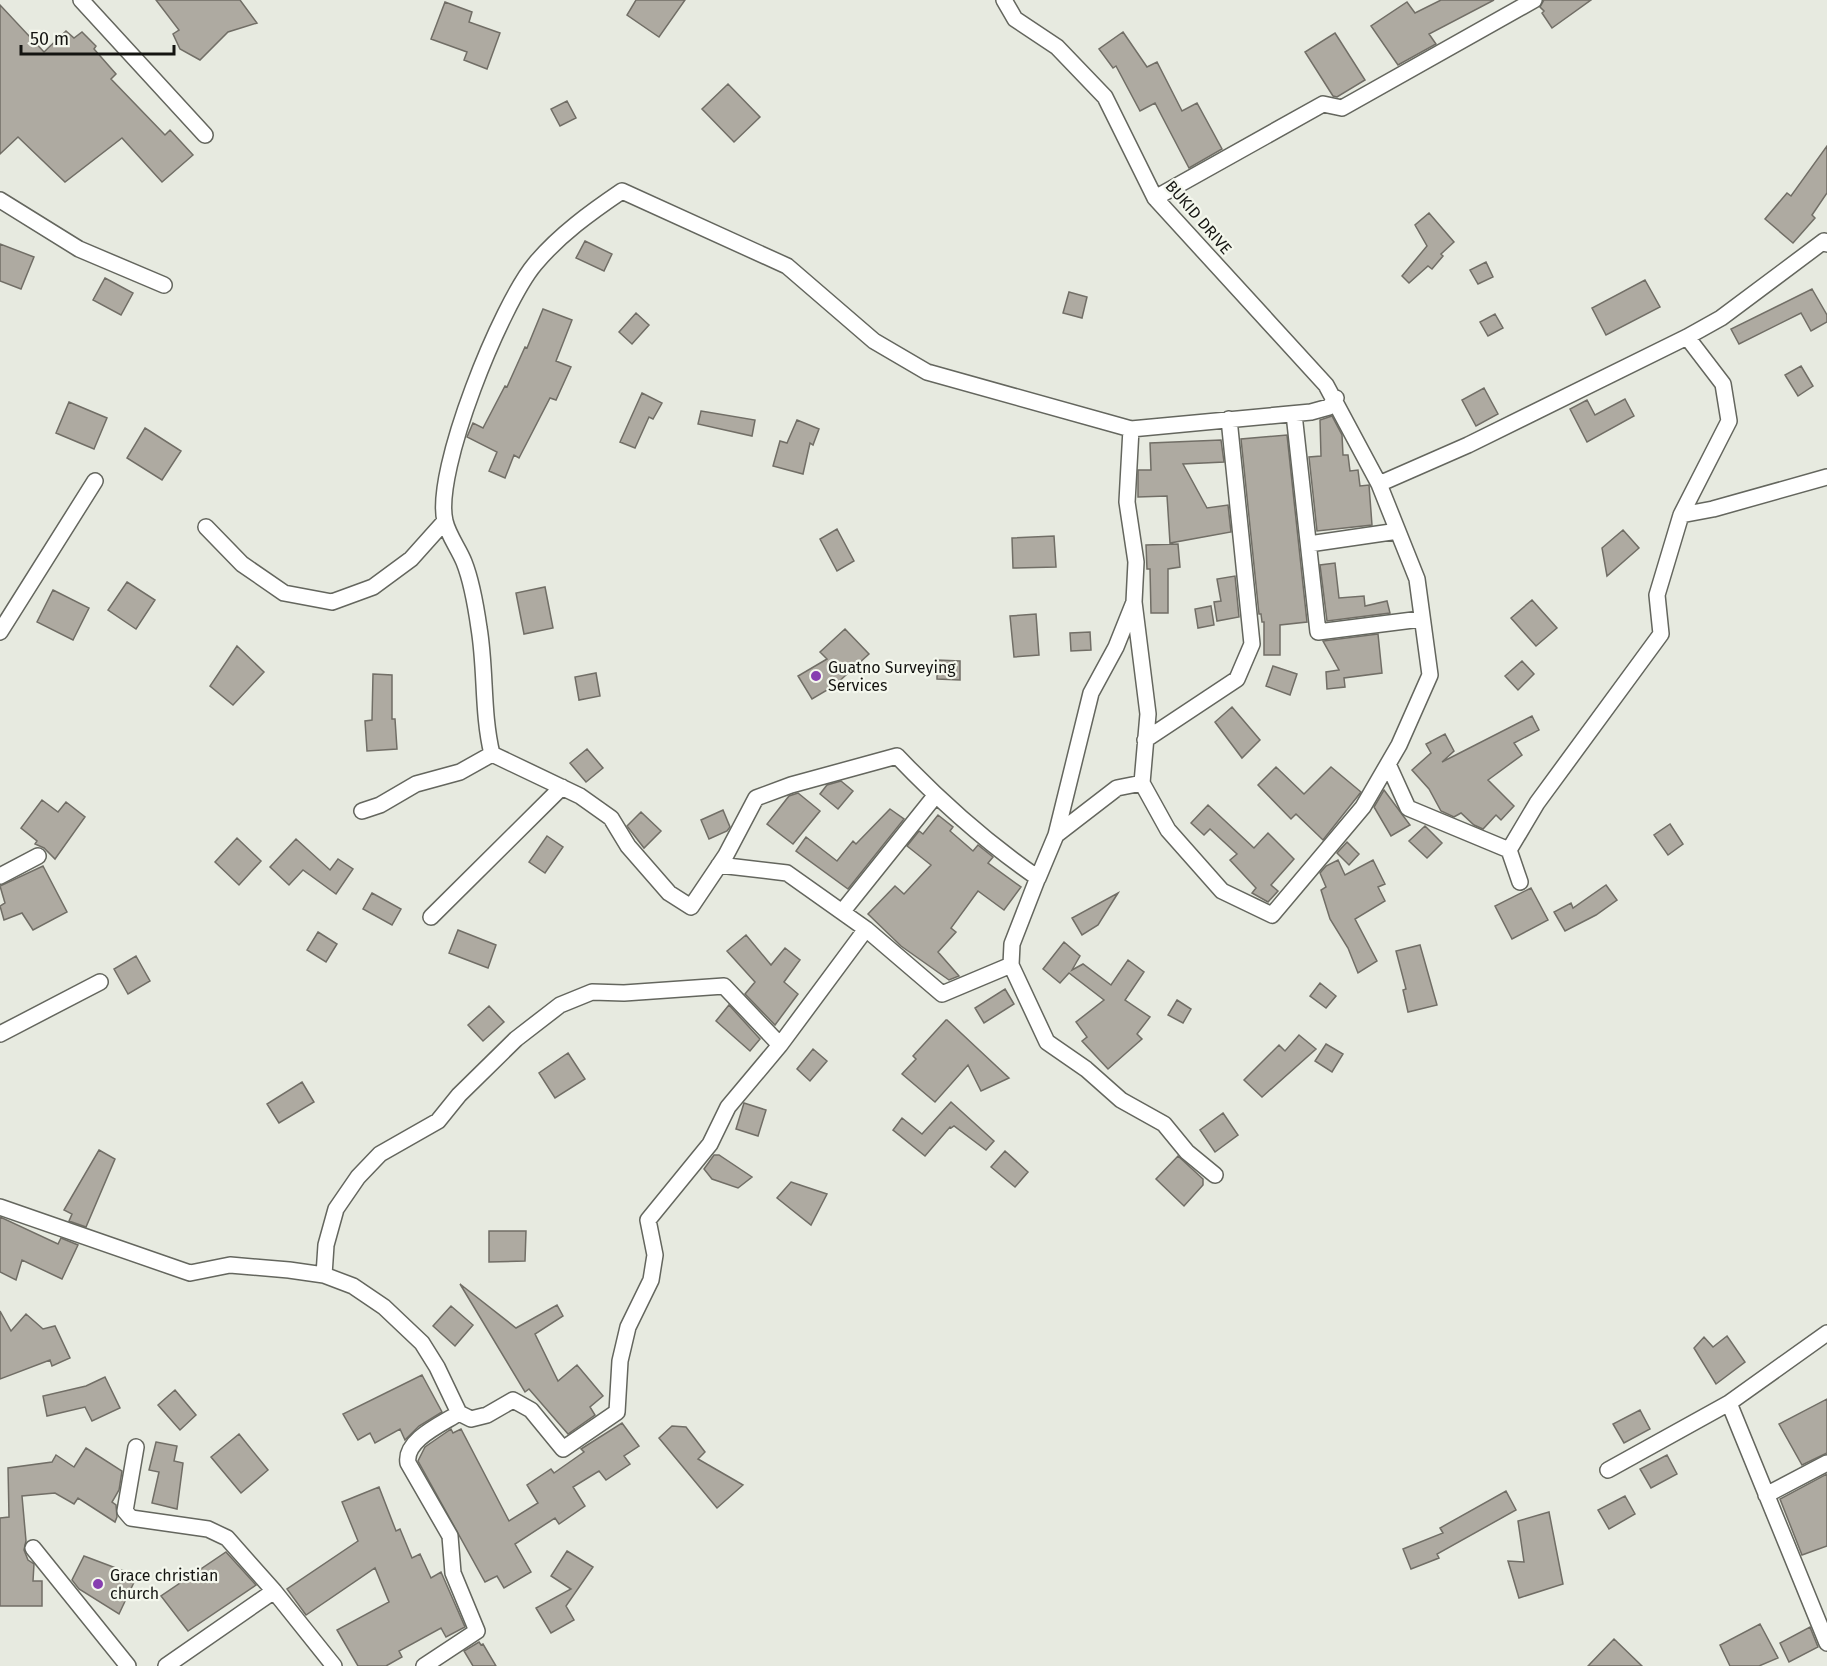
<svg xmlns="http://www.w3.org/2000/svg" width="1827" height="1666" font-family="'Fira Sans',sans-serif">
	<rect width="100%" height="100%" fill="#e7eae0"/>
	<path fill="#aeaaa1" stroke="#716e66" stroke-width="1.5" d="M156,0H240L257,23L228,32L200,60L180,49L173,34L179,30Z
		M636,0H685L659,37L627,15Z
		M1441,0H1494L1429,34L1436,44L1398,65L1371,26L1407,2L1415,13Z
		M1544,0H1591L1552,28L1542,13L1544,11L1540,7Z
		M445,2L472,12L469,22L500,33L487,69L464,60L467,52L431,39Z
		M0,5L44,52L66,31L74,38L82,32L96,46L94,49L116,74L111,79L165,135L170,130L193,155L162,182L122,138L65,182L18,137L0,154Z
		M1123,32L1147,67L1157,62L1182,111L1197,103L1222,149L1189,168L1155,103L1140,111L1116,66L1113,68L1099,49Z
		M1335,33L1365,80L1337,97L1333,96L1305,52Z
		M728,84L760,117L734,142L702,109Z
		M567,101L576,118L560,126L551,109Z
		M1827,146V193L1812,215L1815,218L1793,243L1765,219L1787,193L1791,196Z
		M1429,213L1454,242L1441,254L1443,256L1432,269L1428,266L1409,283L1402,276L1427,246L1415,225Z
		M585,241L612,254L604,271L576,258Z
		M0,244L34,257L21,289L0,281Z
		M1486,262L1493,277L1478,284L1470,270Z
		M105,278L133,293L121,315L93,300Z
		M1645,280L1660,307L1606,335L1592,308Z
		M1812,289L1827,315V322L1811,331L1801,313L1739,344L1731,329Z
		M1069,292L1087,297L1082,318L1063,313Z
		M543,309L572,320L556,361L571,367L556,400L550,398L519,458L514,455L505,478L489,471L497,452L467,437L473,423L483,428L505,386L507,387L525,347L527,348Z
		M636,313L649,325L632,344L619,332Z
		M1495,314L1503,328L1488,336L1480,322Z
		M1801,366L1813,386L1798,396L1785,375Z
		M1484,388L1498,414L1476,426L1462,400Z
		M642,393L662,403L653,419L649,417L635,448L620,442Z
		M1625,399L1634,416L1587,442L1570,409L1587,400L1595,415Z
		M69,402L107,418L94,449L56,433Z
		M701,411L755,420L752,436L698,424Z
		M1332,416L1342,435L1343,455H1348L1350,471L1358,470L1360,486L1369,485L1372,525L1317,531L1309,457L1321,456L1320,420Z
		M797,420L819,429L813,445L810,443L803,474L773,466L780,441L787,443Z
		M145,428L181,451L162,480L127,458Z
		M1287,435L1307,622L1280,625V655H1264V622H1262L1261,614H1259L1241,439Z
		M1221,440L1224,462L1183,464L1207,508L1228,505L1231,532L1170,543L1167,496L1138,497V470H1151L1150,443Z
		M837,529L854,561L837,571L820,539Z
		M1623,530L1639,548L1607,576L1602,548Z
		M1054,536L1056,567L1013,568L1012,538Z
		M1178,544L1180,567L1168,569V613H1151L1150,569H1147L1146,545Z
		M1335,563L1339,598L1364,596L1365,606L1387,601L1390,613L1327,621L1320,565Z
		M1235,576L1239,617L1217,621L1214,602L1221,601L1217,579Z
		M127,582L155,600L136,629L108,610Z
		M545,587L553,628L524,634L516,593Z
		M53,590L89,608L73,640L37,622Z
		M1532,600L1557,628L1536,646L1511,618Z
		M1211,606L1214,625L1198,628L1195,609Z
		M1036,614L1039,655L1014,657L1010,616Z
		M845,629L869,654L834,686L812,699L798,676L827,659L820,652Z
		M1090,632L1091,650L1071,651L1070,633Z
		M1378,634L1382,673L1344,678L1345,687L1327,689L1326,672L1339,670L1323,641Z
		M237,646L264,672L233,705L210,686Z
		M937,660L960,661V680L937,679Z
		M1522,661L1534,674L1518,690L1505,676Z
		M1273,666L1297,674L1290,695L1266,686Z
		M596,673L600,696L579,700L575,677Z
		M373,674L392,675V719H395L397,749L367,751L365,721L372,720Z
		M1232,707L1260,740L1242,758L1215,722Z
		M1532,716L1539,730L1514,743L1522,755L1488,780L1514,806L1501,820L1496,815L1483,829L1474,825L1461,813L1454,817L1441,811L1429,789L1412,770L1431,753L1426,744L1445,734L1454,751L1442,762Z
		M587,749L603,768L586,782L570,763Z
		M1276,767L1304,794L1331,767L1361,792L1323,840L1296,814L1291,819L1258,785Z
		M841,781L853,791L838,809L820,794L827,785Z
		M1384,790L1410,825L1391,836L1374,807Z
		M798,793L820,811L793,844L767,824L789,796Z
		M42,800L58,812L66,802L85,817L55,859L44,848L35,844L37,841L21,828Z
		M1208,805L1254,848L1268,833L1294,859L1271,885L1278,891L1268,902L1252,893L1256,888L1230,860L1237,854L1210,829L1204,835L1191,823Z
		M890,809L904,819L848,889L796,851L806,837L837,861L853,841L856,844Z
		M723,810L730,827L727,831L709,839L701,820Z
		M641,812L661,831L644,848L627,826Z
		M938,815L953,827L950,831L973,851L978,845L993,857L988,863L1021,887L1004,910L978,891L951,928L956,932L938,952L959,976L949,980L901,946L868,914L895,886L904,894L931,865L907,846L919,831L923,834Z
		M1670,824L1683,844L1668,855L1654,835Z
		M1425,826L1442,843L1427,858L1409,841Z
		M547,836L563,847L545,873L529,862Z
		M237,838L261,861L239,885L215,862Z
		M296,839L330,870L338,859L353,869L336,894L303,870L289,885L270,867Z
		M1347,842L1359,854L1349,865L1337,853Z
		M1338,860L1345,875L1373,860L1385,884L1378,887L1385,901L1355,919L1377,961L1358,973L1348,948L1330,919L1321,890L1326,887L1320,873L1326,866Z
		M43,866L67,912L33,930L22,913L4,920L0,906L5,903L0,886Z
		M1606,885L1617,900L1596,915L1565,931L1554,912L1571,903L1573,908Z
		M1531,888L1548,920L1512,939L1495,906Z
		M372,893L401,909L392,925L363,909Z
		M1118,893L1098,925L1082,935L1072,918Z
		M458,930L496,945L488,968L449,953Z
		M318,932L337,944L326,962L307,950Z
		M746,935L771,965L785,948L800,960L784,982L798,994L775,1025L745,994L755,982L727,951Z
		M1064,942L1080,956L1072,970L1083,964L1111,985L1128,960L1144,972L1125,1000L1150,1017L1137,1034L1142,1039L1108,1069L1082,1041L1087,1037L1076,1022L1104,1000L1069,973L1060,983L1043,969Z
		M1420,945L1437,1005L1408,1012L1403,990L1406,989L1396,951Z
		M136,956L150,981L128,994L114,969Z
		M1320,983L1336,996L1326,1008L1310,996Z
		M1005,989L1014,1004L984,1023L975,1008Z
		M1177,1000L1191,1009L1183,1023L1168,1015Z
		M729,1005L760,1039L750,1051L716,1021Z
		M489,1006L504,1022L483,1041L468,1025Z
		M946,1020H947L1009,1078L981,1091L968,1065L935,1102L902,1074L916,1059L913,1056Z
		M1299,1035L1316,1049L1262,1097L1244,1080L1279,1045L1285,1051Z
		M1326,1044L1343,1054L1332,1072L1315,1061Z
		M813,1049L827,1061L810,1081L797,1069Z
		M568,1053L585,1079L555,1098L539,1073Z
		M302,1082L314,1102L279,1123L267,1104Z
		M951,1102L994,1141L986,1150L954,1126L951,1128L950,1127L925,1156L893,1130L902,1118L922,1134Z
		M744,1103L766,1110L758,1136L736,1129Z
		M1223,1113L1238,1135L1215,1152L1200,1130Z
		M99,1150L115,1159L86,1227L69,1221L72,1214L64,1210Z
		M1005,1151L1028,1172L1015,1187L991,1167Z
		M714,1155H719L752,1177L738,1188L712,1179L704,1169Z
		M1178,1156L1203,1179V1185L1184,1206L1156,1179Z
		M791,1182L827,1194L811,1225L777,1198Z
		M0,1217L58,1244L61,1238L78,1245L62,1279L22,1260L16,1280L0,1272Z
		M489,1231H526L525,1261L489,1262Z
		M460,1284L516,1328L557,1305L563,1316L535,1334L558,1381L577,1365L603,1396L590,1407L595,1415L568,1434L529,1389L525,1392Z
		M451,1306L473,1325L455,1346L433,1326Z
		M0,1311L11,1331L26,1314L43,1329L55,1326L70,1358L52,1366L50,1360L0,1379Z
		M1727,1336L1745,1362L1716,1384L1694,1348L1704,1337L1713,1347Z
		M422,1375L442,1412L419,1426L405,1440L400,1429L375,1443L370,1433L358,1440L343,1414Z
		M105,1377L120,1408L92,1421L85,1407L47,1416L43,1396L86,1386Z
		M175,1390L196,1415L180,1430L158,1405Z
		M1827,1399V1453L1802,1465L1779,1424Z
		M1640,1410L1650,1429L1624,1443L1613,1424Z
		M622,1423L639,1446L624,1456L630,1464L606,1480L599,1471L573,1487L585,1506L559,1524L555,1518L515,1544L531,1572L504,1588L497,1576L485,1582L418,1461L425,1447L451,1429L453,1433L461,1429L509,1521L538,1503L527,1485L551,1469L554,1473L584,1452L581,1449Z
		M672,1426L686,1427L705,1452L698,1459L743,1485L717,1508L659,1438Z
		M239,1434L268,1470L241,1493L211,1457Z
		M156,1442L177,1446L174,1461L183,1463L177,1509L152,1503L159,1472L149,1470Z
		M86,1448L122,1471L119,1490L112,1502L116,1505L117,1517L115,1522L78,1498L74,1504L55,1493L22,1496L26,1541L24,1550L28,1560L34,1564L33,1581H42V1606H0V1518L9,1517L8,1468L52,1462L56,1455L74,1467Z
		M1667,1455L1677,1474L1651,1488L1640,1469Z
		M1827,1474V1546L1802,1555L1780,1499Z
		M379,1487L396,1531L400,1529L412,1558L420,1554L431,1578L441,1572L465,1627L446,1637L441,1628L399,1651L402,1657L386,1666H358L337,1630L389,1602L375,1568L306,1615L287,1589L358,1541L342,1502Z
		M1506,1491L1516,1510L1437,1554L1439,1558L1411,1569L1403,1549L1443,1533L1440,1528Z
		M1625,1496L1635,1514L1609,1529L1598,1510Z
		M1549,1512L1563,1584L1519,1598L1508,1561L1524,1562L1518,1521Z
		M567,1551L593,1567L566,1606L574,1620L551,1633L536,1608L571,1589L551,1576Z
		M226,1552L256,1585L188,1631L161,1596Z
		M84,1556L137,1576L119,1614L79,1589L72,1580Z
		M1760,1624L1778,1658L1759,1666H1730L1720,1645Z
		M1810,1627L1818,1647L1789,1662L1780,1643Z
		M1614,1639L1642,1666H1588Z
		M479,1642L481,1645L483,1644L496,1666H473L464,1651Z"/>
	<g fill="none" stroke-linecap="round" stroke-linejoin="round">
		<defs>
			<path id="street" d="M81,0L205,135
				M1004,0L1015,19L1057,47L1105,97L1155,198L1326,385L1379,484L1417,579L1430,675L1399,745L1363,807L1272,915L1222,891L1168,830L1142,783L1148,714L1134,602
				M1155,198L1323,104L1342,108L1534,0
				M0,200L79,249L164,285
				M1294,414L1318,632L1421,619
				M1379,484L1468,445L1687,337L1721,318L1824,241L1827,244
				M1681,515L1729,421L1723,384L1687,337
				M206,527L242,564L284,593L332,602L373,587L411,559L445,521
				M1309,544L1398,531
				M0,632L95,481
				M1145,740L1237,679L1252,644L1229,419
				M492,754L580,796L611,818L628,846L669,893L691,907L726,855L756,798L791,785L897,756C940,801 987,843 1038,878L1056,835L1091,693L1116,647L1134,602L1136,562L1127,502L1131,429
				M1388,764L1408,808L1509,850
				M362,811L380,805L416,784L460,772L492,754C482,713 486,670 479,628C476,607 472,582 464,562C459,549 448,535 445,521C433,471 502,303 535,264C559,235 591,212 622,191L787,266L874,341L927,372L1131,429L1311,412L1329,407L1336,398
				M1056,835L1117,788L1142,783
				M1040,872L1012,944L1011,965L1047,1042L1086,1069L1121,1100L1164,1124L1187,1152L1215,1175
				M0,876L38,856
				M1520,882L1509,850L1537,803L1661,634L1657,595L1681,515L1713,509L1827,477
				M842,912L935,796
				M431,917L562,787
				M866,929L942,994L1011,965
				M0,1034L100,982
				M0,1207L190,1273L230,1265L289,1270L324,1275L353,1286L384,1307L422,1343L437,1367L459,1413
				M324,1275L326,1245L336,1209L358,1177L380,1154L438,1121L459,1095L516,1039L560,1005L592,992L624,993L724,986L780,1045
				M1729,1403L1827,1643
				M136,1447L125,1511L131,1518L208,1529L227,1538L274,1591L334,1666
				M1608,1470L1729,1403L1827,1333
				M1766,1495L1827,1463
				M33,1548L128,1666
				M166,1666L274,1591
				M424,1666L477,1631L453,1573L450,1536L408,1463C404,1440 442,1424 459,1413L471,1419L487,1415L513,1400L531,1410L563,1449L617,1412L620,1361L628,1327L651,1280L655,1255L648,1220L710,1144L728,1107L780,1045L866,929L787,873L719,865"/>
		</defs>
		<use href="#street" stroke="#64665e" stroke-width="18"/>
		<use href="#street" stroke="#fff" stroke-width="15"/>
	</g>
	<g fill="#873eb0" stroke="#f4f7ed" stroke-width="2">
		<circle cx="816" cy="676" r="6"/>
		<circle cx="98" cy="1584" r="6"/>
	</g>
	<g text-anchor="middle" stroke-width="4.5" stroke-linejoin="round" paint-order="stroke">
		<g font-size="16" fill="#141411" stroke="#f4f7ed">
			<text transform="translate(1199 217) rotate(49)" y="6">BUKID DRIVE</text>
		</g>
		<g font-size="16" fill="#141411" stroke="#f4f7ed" text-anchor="start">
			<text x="828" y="673">Guatno Surveying<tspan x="828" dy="18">Services</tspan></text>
			<text x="110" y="1581">Grace christian<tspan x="110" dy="18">church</tspan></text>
		</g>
	</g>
	<path d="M21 45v9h153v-9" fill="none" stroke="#141411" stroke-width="3"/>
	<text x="30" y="45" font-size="18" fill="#141411" stroke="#f4f7ed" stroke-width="4.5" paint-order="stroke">50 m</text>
</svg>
